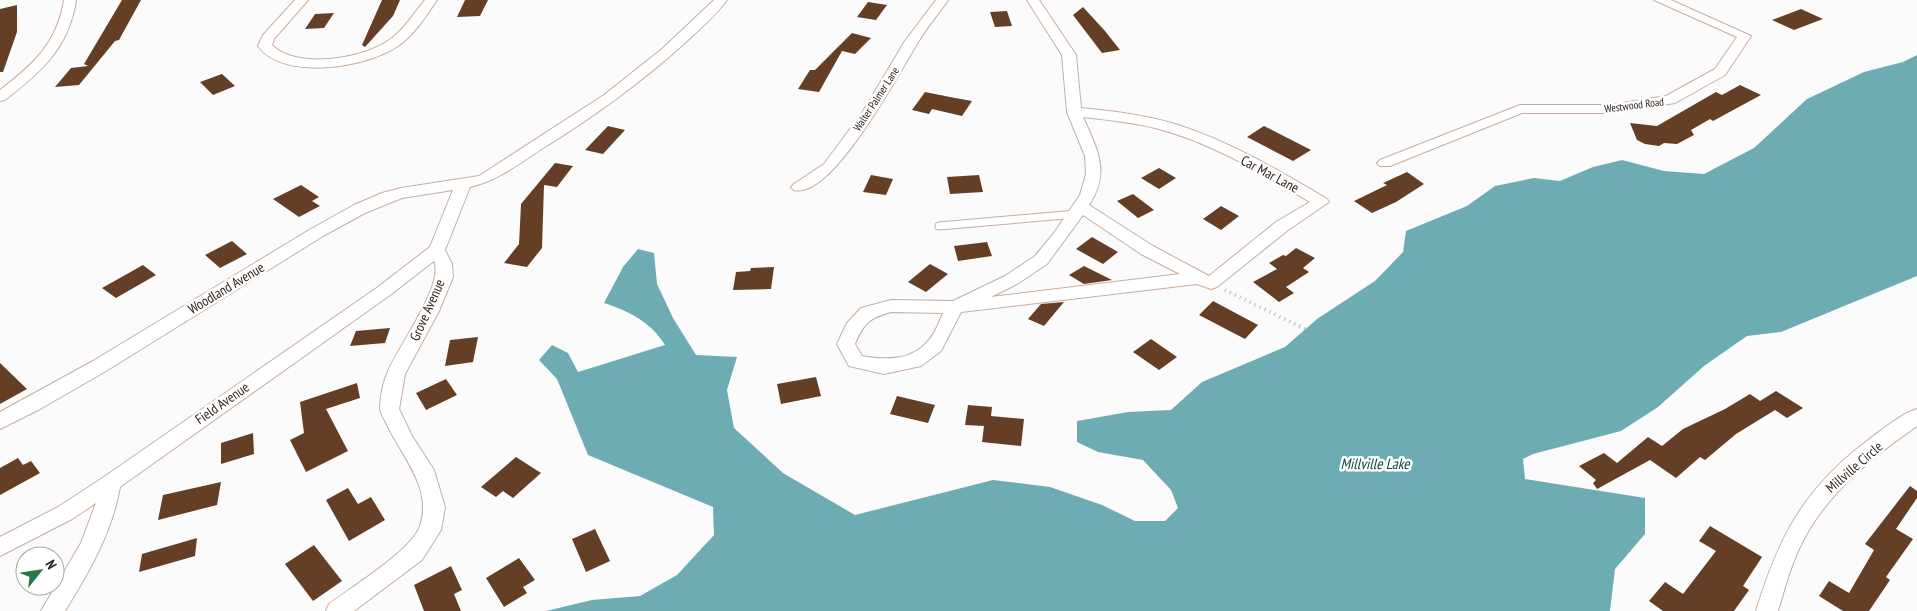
<svg xmlns="http://www.w3.org/2000/svg" width="1917" height="611" font-family="'PT Sans Narrow',sans-serif">
	<rect width="100%" height="100%" fill="#fbfbfb"/>
	<path fill="#6eacb3" d="M1917,55V276L1781,332L1747,336L1704,366L1658,407L1621,431L1533,454L1523,459L1525,479L1645,498V534L1615,569L1610,611H546L592,600L640,596L677,575L714,535L713,507L588,455L557,379L539,360L552,345L568,353L578,372L665,345C651,322 629,311 604,303L623,267L638,249L654,253L657,284L673,318L696,355L737,357L727,390L734,428L783,473L855,515L993,480L1050,487L1102,505L1135,521H1165L1178,508L1171,490L1143,460L1098,452L1077,442V421L1128,412L1171,410L1202,382L1285,347L1317,319L1375,281L1403,252L1406,231L1467,206L1495,186L1534,178L1560,181L1593,167L1622,160L1664,171L1704,174L1754,148L1807,99L1864,72L1903,62Z"/>
	<path fill="#643f26" d="M122,0H141L119,40L115,41L79,85L55,87L71,68L88,66L84,64Z
		M382,0H400L393,16L365,47L362,45Z
		M465,0H488L480,16L457,17Z
		M868,2L887,5L876,20L857,17Z
		M17,5V32L3,72H0V9Z
		M1083,7L1105,31L1120,50L1102,53L1073,15Z
		M1801,9L1823,19L1794,30L1772,20Z
		M1007,11L1012,26L995,27L990,12Z
		M334,13L324,28L305,29L315,14Z
		M852,33L871,38L855,54L842,51L819,92L798,89L810,70H815Z
		M222,74L235,86L213,95L200,82Z
		M1740,85L1761,95L1713,121L1710,119L1691,130L1694,135L1677,144L1664,143L1659,146L1645,144L1637,140L1630,123L1657,126L1716,92L1722,95Z
		M925,92L955,98L972,101L962,116L932,109L929,114L912,110Z
		M608,126L625,130L603,154L585,150Z
		M1264,126L1311,150L1293,161L1247,137Z
		M555,163L573,166L557,187L544,185L542,248L527,267L504,263L519,244L521,204Z
		M1159,168L1176,178L1159,189L1141,178Z
		M1407,172L1424,184L1396,202L1372,213L1354,201L1387,185L1383,183Z
		M871,175L893,179L886,195L863,192Z
		M979,175L983,192L950,194L947,177Z
		M301,185L319,197L312,201L320,206L299,217L273,199Z
		M1133,194L1154,210L1138,218L1117,201Z
		M1221,206L1239,216L1221,230L1203,219Z
		M1092,237L1118,252L1103,264L1076,249Z
		M232,241L247,254L220,268L205,255Z
		M987,242L992,256L958,261L954,246Z
		M1296,248L1315,258L1303,268L1309,272L1286,287L1294,293L1279,302L1253,282L1277,269L1269,263L1283,255L1286,256Z
		M930,264L948,274L926,292L908,282Z
		M143,265L156,275L116,298L102,288Z
		M1084,266L1112,280L1084,284L1069,275Z
		M774,267L771,289L733,290L736,272L750,271L751,268Z
		M1213,301L1258,325L1245,339L1199,315Z
		M1064,302L1044,326L1028,319L1041,304Z
		M390,328L385,343L350,346L356,331Z
		M478,337L473,362L445,366L450,340Z
		M1151,339L1177,357L1159,370L1133,352Z
		M0,363L27,389L0,404Z
		M816,377L821,396L781,404L777,384Z
		M446,379L457,395L426,410L416,393Z
		M357,383L360,398L326,409L348,451L306,472L290,440L304,433L300,402Z
		M1776,391L1803,408L1787,418L1775,410L1736,434L1705,460L1700,457L1676,478L1650,460L1597,489L1593,483L1596,480L1579,466L1604,453L1617,463L1648,437L1662,446L1683,429L1725,409L1750,394L1760,401Z
		M897,396L935,405L928,423L890,414Z
		M968,405L992,407L991,416L1024,419L1021,446L982,442L984,426L965,425Z
		M253,433L254,454L221,464V443Z
		M516,457L541,473L513,498L503,491L496,497L481,487Z
		M18,458L23,465L31,461L40,473L0,495V468Z
		M221,482L217,505L158,520L163,495Z
		M1910,486L1917,491V498L1896,529L1913,539L1886,577L1890,580L1869,611H1843L1819,596L1829,581L1849,593L1874,550L1865,544Z
		M348,488L358,504L371,497L385,520L349,541L326,500Z
		M1710,526L1762,557L1743,586L1749,590L1734,611H1663L1649,601L1665,582L1683,594L1716,551L1699,541Z
		M595,529L610,561L586,572L572,539Z
		M197,538L195,556L139,572L142,554Z
		M314,545L342,581L313,601L285,564Z
		M519,558L535,580L523,587L527,593L504,607L486,578Z
		M451,566L462,590L454,594L461,611H424L414,585Z"/>
	<g fill="none" stroke-linecap="round" stroke-linejoin="round">
		<defs>
			<path id="service" d="M939,226L1077,214"/>
			<path id="minor" d="M64,0H76C69,48 41,72 5,100L0,101V90C34,64 57,43 64,0Z
				M295,0H308L274,39L272,45C296,70 366,59 392,38C405,28 414,13 425,0H437C426,16 414,35 398,46C366,68 283,81 258,46L263,35Z
				M714,0H727C716,15 701,28 687,41C642,82 592,118 540,150C518,165 496,181 470,187L445,250L452,264L453,277L439,311L405,374L399,409L412,436L434,470L445,507L441,530L422,560L354,611H326L329,604C352,587 412,550 420,526C433,489 402,456 387,425C385,420 380,413 380,408C380,398 383,383 387,374C396,349 445,285 434,261L390,295L120,487C112,533 89,572 65,611H41L81,543L96,503L72,519L0,556V537L58,507L104,477L378,287L430,247L453,190L402,198L365,213L323,236L106,371L40,409L0,429V412L93,361L311,229L354,205L382,193L401,188L479,176L604,95L662,49Z
				M936,0H948C938,15 926,28 917,44C899,73 832,200 794,190L791,187L794,184L824,164L862,113L905,41Z
				M1027,0H1039L1076,55L1081,108C1113,111 1145,115 1175,124C1229,141 1278,170 1327,199L1329,202L1288,230L1217,287L1211,289L1197,284L961,312L941,351L921,366L884,374L849,366L837,344L847,323L861,308L891,300L953,301L1005,276L1035,256L1054,233L1080,195L1086,174L1085,156L1067,112L1062,55ZM1083,117C1107,120 1132,122 1155,128C1211,142 1261,173 1310,202L1276,222L1209,276L1153,246L1089,205C1111,172 1097,149 1083,117ZM1083,215L1141,254L1180,274L991,297L1017,284L1047,264ZM891,312L943,313C939,322 935,334 928,341C912,361 885,360 862,356L855,344C864,323 869,318 891,312Z
				M1654,0H1671L1751,36L1725,75L1675,103L1610,113H1522L1390,166H1380L1377,163L1380,160L1520,105H1610L1666,96L1715,69L1737,37Z
				M1917,409V426C1874,456 1829,491 1804,539C1792,561 1785,587 1778,611H1756C1780,533 1805,487 1872,437C1886,427 1901,414 1917,409Z"/>
		</defs>
		<use href="#service" stroke="#c9ad9c" stroke-width="9"/>
		<use href="#minor" stroke="#c9ad9c" stroke-width="2"/>
		<path stroke="#bab7b5" stroke-width="4" stroke-dasharray="1 4.5" stroke-linecap="butt" d="M1225,290L1305,329"/>
		<use href="#service" stroke="#fff" stroke-width="7"/>
		<use href="#minor" fill="#fff" fill-rule="evenodd"/>
	</g>
	<g text-anchor="middle" stroke-width="5" stroke-linejoin="round" paint-order="stroke">
		<g font-size="11" fill="#2e241d" stroke="#fff">
			<text transform="translate(876 99) rotate(-57)" y="4">Walter Palmer Lane</text>
			<text transform="translate(1634 105) rotate(-7)" y="4">Westwood Road</text>
		</g>
		<g font-size="14" fill="#2e241d" stroke="#fff">
			<text transform="translate(1270 174) rotate(28)" y="5">Car Mar Lane</text>
			<text transform="translate(226 288) rotate(-31)" y="5">Woodland Avenue</text>
			<text transform="translate(427 310) rotate(-66)" y="5">Grove Avenue</text>
			<text transform="translate(222 403) rotate(-35)" y="5">Field Avenue</text>
			<text transform="translate(1854 467) rotate(-41)" y="5">Millville Circle</text>
		</g>
		<g font-size="15" font-style="italic" fill="#0c454b" stroke="#fff">
			<text x="1375" y="469">Millville Lake</text>
		</g>
	</g>
	<g transform="translate(40 571) rotate(60)"><circle r="24" fill="#ffffff" stroke="#aba7a5"/>
	<path d="M0-4L9 19L0 12L-9 19Z" fill="#28794a"/>
	<text y="-8" font-size="14" font-weight="bold" text-anchor="middle" fill="#2e241d">N</text>
	</g>
</svg>
